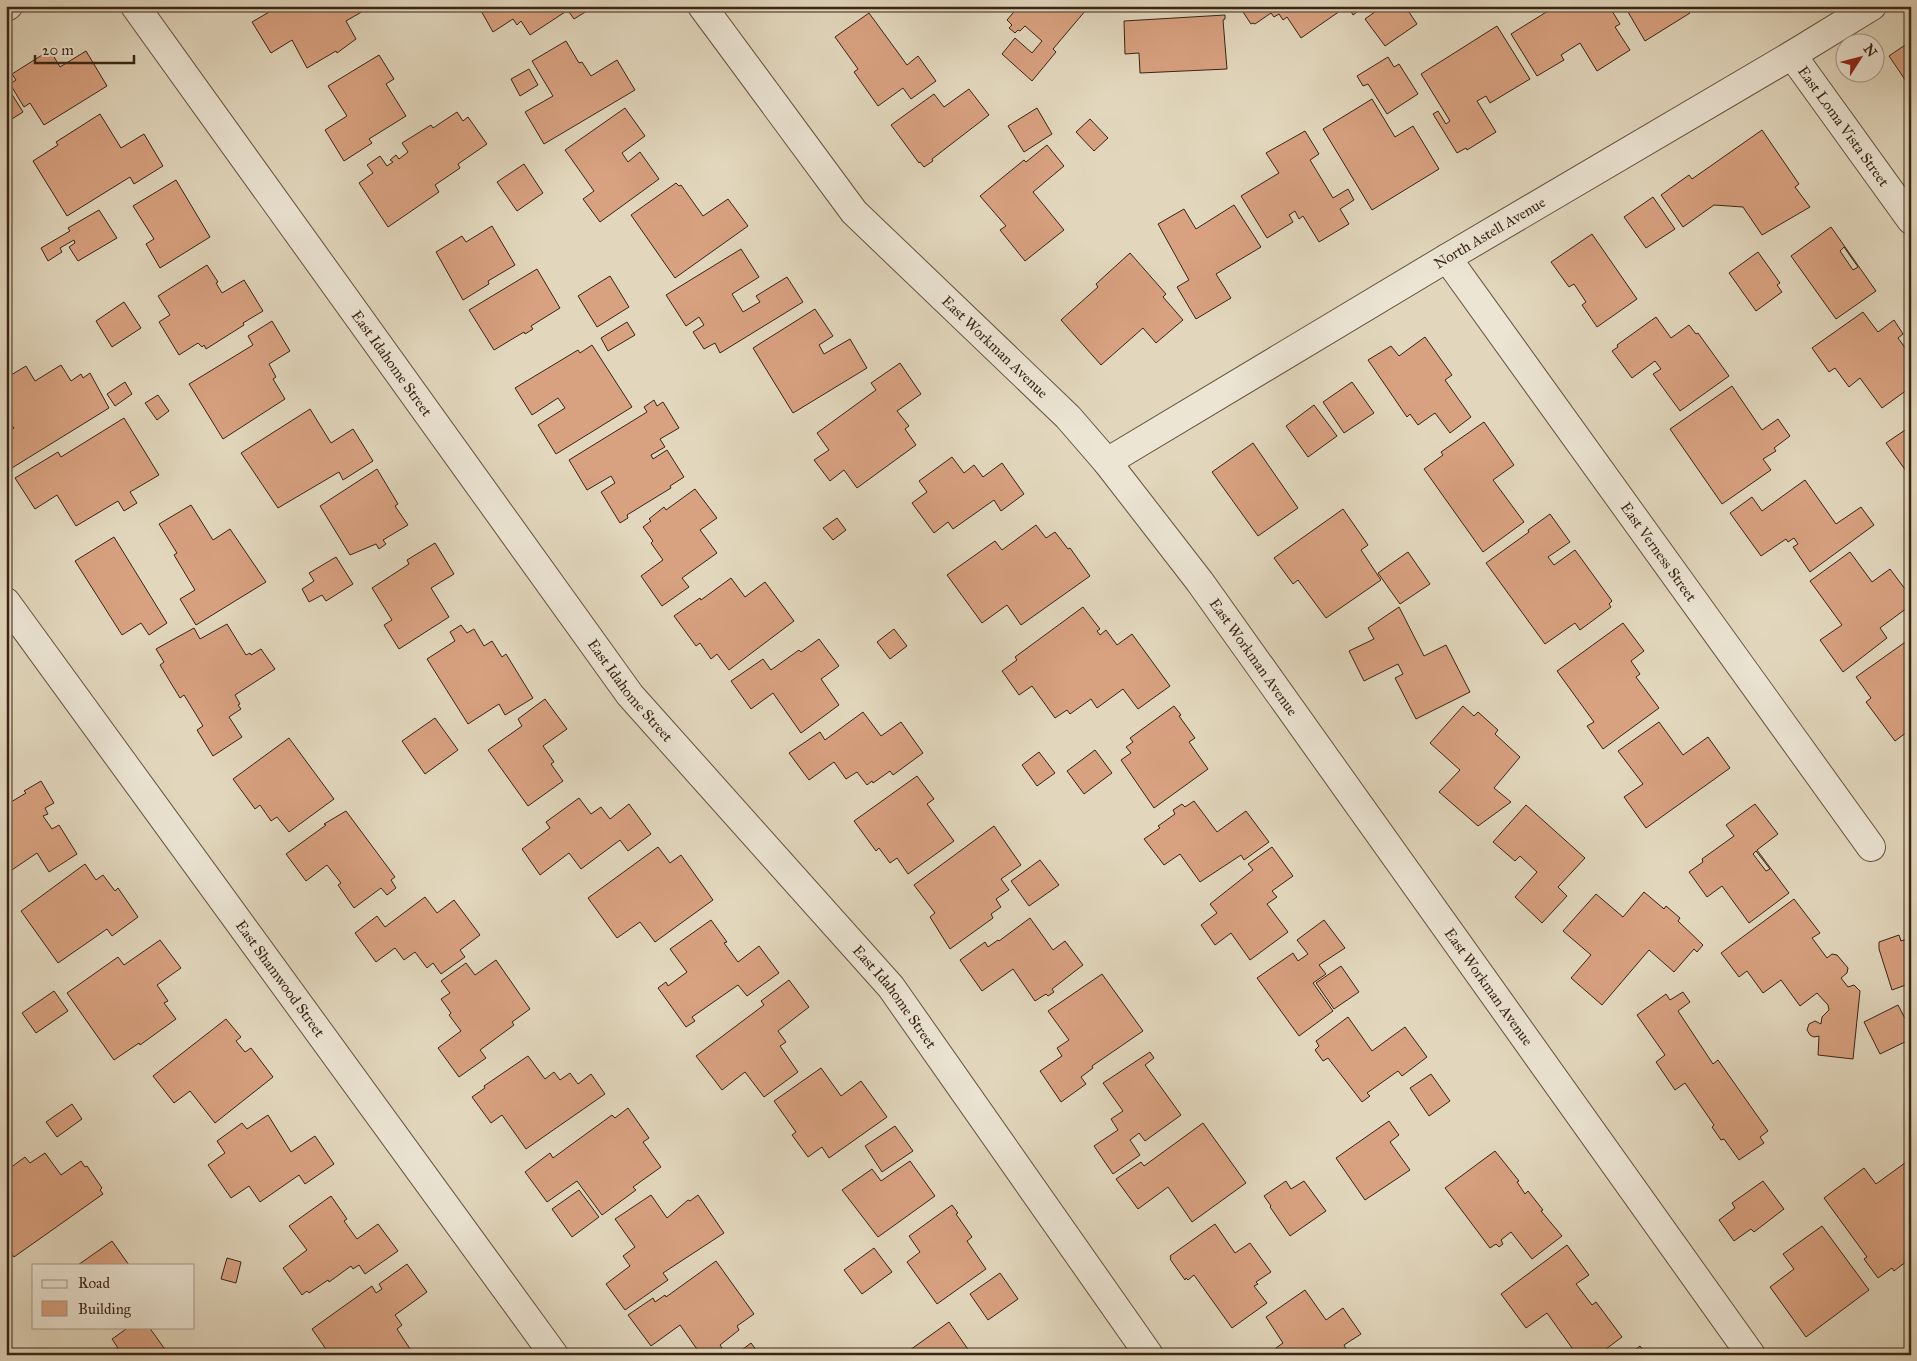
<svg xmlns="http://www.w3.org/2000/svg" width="1917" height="1361" font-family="'IM FELL Great Primer',serif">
	<rect width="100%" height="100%" fill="#e2d7bd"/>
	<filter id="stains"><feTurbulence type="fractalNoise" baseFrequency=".004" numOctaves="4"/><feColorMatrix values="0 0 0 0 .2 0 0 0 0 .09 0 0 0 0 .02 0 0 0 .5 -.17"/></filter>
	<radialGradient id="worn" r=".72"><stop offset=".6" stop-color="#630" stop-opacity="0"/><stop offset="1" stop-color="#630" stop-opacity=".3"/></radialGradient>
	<path fill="#d8a180" stroke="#392514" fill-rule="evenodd" d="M275,6H363L365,10L346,21L356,39L337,53L336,51L307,68L292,40L271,53L252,22L276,8Z
		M485,6H595L574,19L569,12H565L530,35L521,21L517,25L513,19L493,32L480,9Z
		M1019,6H1082L1086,10L1053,49L1056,52L1032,81L1002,54L1015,38L1032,53L1042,41L1025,26L1020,31L1018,30L1015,33L1009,28L1012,25L1007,20Z
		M1239,6H1337L1340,11L1301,38L1287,17L1283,20L1279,14L1274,17L1271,13L1255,24L1253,23L1251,24Z
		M1348,6H1365L1353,15Z
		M1383,6H1405L1417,24L1385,46L1365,19Z
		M1556,6H1609L1620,24L1615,27L1630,50L1597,71L1580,43L1561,55L1564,60L1537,76L1511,34Z
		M1636,6H1685L1690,13L1645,41L1628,12Z
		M869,13L907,65L918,56L936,81L911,99L903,88L878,106L854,72L858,69L835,37Z
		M1225,15V19L1223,20L1227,69L1140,73L1139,53L1125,54L1124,21Z
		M1497,26L1530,79L1490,103L1486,96L1477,101L1496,132L1467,150L1466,148L1457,153L1433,114L1438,111L1446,124L1450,121L1421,74Z
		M566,41L579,63L582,62L591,76L617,60L635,90L544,144L525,112L553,96L532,61Z
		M1911,41V87H1910L1889,56Z
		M50,50L60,67L86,51L107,86L44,125L30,103L24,107L10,84L16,80L12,74Z
		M379,55L394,79L386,84L406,116L369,139L372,143L344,161L325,130L347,116L328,86Z
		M1388,57L1394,67L1399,64L1418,94L1387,114L1368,84L1363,86L1357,76Z
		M529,69L538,85L520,96L511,79Z
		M6,85L23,112L7,122L8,125L6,126Z
		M969,89L989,115L932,159L933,161L924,167L920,162L919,163L891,125L934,94L944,107Z
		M1372,99L1395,137L1413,126L1439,169L1372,210L1323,129Z
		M625,108L645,136L622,153L628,162L640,152L659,179L600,222L583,199L594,191L565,150Z
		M1037,108L1052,134L1024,152L1008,126Z
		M457,112L463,121L468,117L487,144L458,164L460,168L435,185L439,192L388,227L359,183L373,173L367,165L380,156L387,166L393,162L390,160L396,155L399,159L408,152L402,143L431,125L433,128Z
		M100,114L121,148L144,134L163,166L134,184L130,177L67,216L33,161L58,145L56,142Z
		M1090,119L1108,138L1094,151L1076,132Z
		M1762,130L1799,184L1795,187L1810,207L1762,235L1743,207L1714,205L1683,227L1661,195L1689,175L1692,179Z
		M1305,131L1319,154L1310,160L1333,198L1348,189L1354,200L1340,209L1349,224L1319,242L1303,216L1299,219L1295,211L1289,215L1293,222L1267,238L1241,196L1279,173L1266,153Z
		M1047,145L1064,166L1033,192L1064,230L1025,261L1000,230L1006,226L980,196L1024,160L1026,162Z
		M524,164L543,193L517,211L497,182Z
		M176,180L210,237L160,268L146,244L154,239L133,206Z
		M676,183L679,186L681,185L703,216L728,199L748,226L675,278L631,215Z
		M1653,197L1675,229L1646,248L1624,217Z
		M1234,205L1261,247L1216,274L1231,298L1196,319L1177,287L1189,280L1158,224L1184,209L1196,229Z
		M99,210L117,238L78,261L69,247L75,243L74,240L60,248L62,252L48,261L41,248L70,231L68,228Z
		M492,226L515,265L488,281L489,284L463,300L436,252L462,236L466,242Z
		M1831,227L1876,291L1836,319L1791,256ZM1844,247L1858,267L1853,270L1840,251Z
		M1592,234L1637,299L1597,327L1582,305L1586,302L1574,284L1569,287L1551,262Z
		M741,249L759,277L732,294L743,312L760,302L756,296L787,277L803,302L720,353L715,343L704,349L693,332L704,325L699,317L686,326L666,295Z
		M1758,252L1780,283L1777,285L1782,292L1756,311L1729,273Z
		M1130,253L1166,294L1163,297L1183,320L1156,343L1143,328L1101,365L1061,320L1098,287L1096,284Z
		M207,265L218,282L216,283L222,293L244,280L263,311L243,323L244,325L206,349L204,345L202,347L198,343L179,355L159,322L170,315L158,296Z
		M537,269L560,308L531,326L533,329L525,334L524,332L494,350L469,310Z
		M610,276L629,307L597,327L578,296Z
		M124,302L141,328L112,347L96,321Z
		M815,309L833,336L819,345L824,354L850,339L867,368L793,413L753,348Z
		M1863,312L1878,332L1894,320L1903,334L1898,338L1906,349L1911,346V387L1882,408L1860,378L1849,387L1835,368L1829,372L1812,348Z
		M1656,317L1671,338L1689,325L1696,334L1698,333L1729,376L1680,411L1653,374L1661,369L1655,361L1632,378L1612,351L1618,347L1617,345Z
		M272,321L290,351L269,364L276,377L273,379L285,399L223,439L189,384L253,345L248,336Z
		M627,322L635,335L608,351L601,338Z
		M1425,337L1452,375L1445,380L1471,417L1450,433L1435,413L1418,425L1410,414L1407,417L1368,360L1391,346L1399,356Z
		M592,345L632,407L556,454L538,425L565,408L558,398L532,415L515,388L578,350L580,353Z
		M900,363L921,394L897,411L909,426L905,429L916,445L857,488L844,470L830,481L814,460L829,450L817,433L876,390L871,383Z
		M61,365L71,381L81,374L83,378L90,373L109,408L7,471L6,432L14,428L6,418V399L10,396L6,390V378L26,366L35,381Z
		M125,382L132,394L115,406L107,394Z
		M1352,382L1374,413L1344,433L1323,402Z
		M1732,386L1762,430L1778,419L1790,436L1774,448L1776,451L1763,459L1771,470L1722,504L1670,429Z
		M158,395L169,411L157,420L145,403Z
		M654,400L657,406L663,402L679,428L660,439L665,447L651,455L653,459L667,450L684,477L670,486L671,488L627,515L628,518L620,523L601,492L615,483L611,476L587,490L569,460L647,412L644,407Z
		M1314,405L1337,436L1308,457L1286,426Z
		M310,409L331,443L353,429L373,461L343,480L339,472L278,508L241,453Z
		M124,418L159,475L130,492L137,503L124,511L118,501L76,526L57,495L35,509L15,478L58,452L61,457Z
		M1484,422L1514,465L1493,480L1524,522L1483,552L1424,469L1443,455L1441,452Z
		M1911,426V478L1886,443Z
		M1253,443L1298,508L1258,536L1212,472Z
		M952,457L964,473L974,465L983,477L1002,463L1024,494L1001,511L994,500L953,529L948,522L934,533L912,503L927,492L919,481Z
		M377,469L398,504L395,506L408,525L383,540L386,544L379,549L376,544L350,555L320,506Z
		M1805,480L1836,524L1861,507L1874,525L1810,572L1793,547L1798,544L1794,538L1788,542L1786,539L1761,556L1730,513L1752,497L1762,511Z
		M695,489L717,518L700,530L717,553L682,578L689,587L662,606L641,576L663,560L651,543L653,541L643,527L651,521L649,519L664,507L666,510Z
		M191,505L213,540L230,529L266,582L196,625L180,599L195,590L174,555L177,553L159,524Z
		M1343,509L1368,545L1361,550L1381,580L1326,618L1298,580L1293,584L1274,558Z
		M1550,514L1570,542L1548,557L1554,565L1575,550L1612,601L1609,604L1611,607L1580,630L1575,623L1545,644L1486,563L1529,532L1528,530Z
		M837,518L846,530L833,540L823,528Z
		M1036,525L1046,538L1055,532L1068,549L1070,548L1090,576L1021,625L1007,605L982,623L947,575L995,541L1002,550Z
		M114,537L167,623L149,635L141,623L122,635L75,561Z
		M435,543L454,574L431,588L449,617L399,649L384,625L392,620L372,588L409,564L407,560Z
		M1408,552L1430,584L1400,604L1378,573Z
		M1850,552L1872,582L1890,569L1911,597V605L1880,628L1887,638L1843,672L1820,640L1842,625L1810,581Z
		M336,557L353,584L326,601L322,595L309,602L302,589L314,581L309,573Z
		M731,578L745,597L765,582L794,621L729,670L717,654L711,659L700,643L696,646L674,616L700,598L701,600Z
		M1083,607L1100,629L1097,631L1100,635L1106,630L1117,645L1132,634L1170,686L1138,709L1123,689L1097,708L1091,699L1070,714L1067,710L1055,718L1032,686L1019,695L1002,671L1017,660L1015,657Z
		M1399,607L1424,656L1446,645L1470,692L1416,719L1395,678L1403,674L1398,664L1364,681L1349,651L1374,639L1368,628Z
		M1623,623L1644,651L1631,661L1640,674L1636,677L1659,708L1603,749L1587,726L1594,722L1557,671Z
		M227,624L246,655L250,653L251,655L261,649L275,669L235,695L240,704L238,705L241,709L229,717L242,737L213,756L197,730L203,726L184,695L180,698L160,665L164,662L156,649L194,628L200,639Z
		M461,625L467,633L474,629L484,646L492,641L502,657L506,654L533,698L505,715L499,704L468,724L427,659L455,641L450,632Z
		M894,629L907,646L890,659L877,642Z
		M1911,638V729L1895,741L1866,702L1871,698L1856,677Z
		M819,639L839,666L821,679L839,705L801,733L773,693L751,709L731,681L763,659L771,670L799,650L801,652Z
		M545,699L567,729L543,746L554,762L551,764L563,781L528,806L488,750L522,726L518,719Z
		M1174,706L1181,715L1179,716L1195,738L1189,742L1208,769L1154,808L1121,760L1131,753L1126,747L1133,742L1130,738Z
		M1463,706L1474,716L1478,712L1498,730L1495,734L1520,757L1494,788L1511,802L1478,826L1439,792L1460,770L1430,743Z
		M863,712L881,736L901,722L923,753L893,775L890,771L873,783L872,781L867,785L857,772L846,779L834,762L809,780L789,753L820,732L825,740Z
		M435,718L458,750L425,774L402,741Z
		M1659,722L1683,755L1708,737L1730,768L1646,828L1624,797L1643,784L1618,751Z
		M289,738L334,799L289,832L277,817L271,821L260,805L255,809L233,779Z
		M1095,750L1112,773L1084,794L1067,771Z
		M1039,752L1055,773L1037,786L1022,765Z
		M917,776L934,799L927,804L954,841L908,874L897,858L890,863L879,848L876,851L854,821Z
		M41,781L54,803L45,808L48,814L43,816L52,829L59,825L77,854L49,872L37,853L6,874V805L26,793L24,791Z
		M579,798L591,814L601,807L610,819L629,804L651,834L628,851L620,840L581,869L569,853L540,875L522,849L550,828L546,822Z
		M1194,801L1217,832L1246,811L1269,842L1244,860L1241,855L1200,882L1180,854L1164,865L1144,839L1160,828L1158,826L1175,814L1173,810L1182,804L1185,807Z
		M1755,804L1778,834L1757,850L1789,893L1749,923L1722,886L1707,897L1689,872L1703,862L1702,859L1734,836L1726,825ZM1756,851L1770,869L1766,871L1753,854Z
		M1526,805L1585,858L1558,887L1567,896L1542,923L1515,897L1537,872L1520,856L1515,861L1493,842Z
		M346,811L395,877L391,880L396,888L387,895L381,888L354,908L338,885L341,883L327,865L306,881L286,854L326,825L324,824Z
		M994,826L1021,865L1001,879L1009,890L996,899L1001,907L991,914L993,918L950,949L930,917L935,913L914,885Z
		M658,847L670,863L681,855L713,900L655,942L640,922L617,938L588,898Z
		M1272,847L1293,876L1272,891L1277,897L1267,904L1288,932L1250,960L1231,933L1215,945L1201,925L1217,913L1210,904L1253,870L1248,864Z
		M1040,860L1059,885L1029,906L1011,881Z
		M85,864L96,880L103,875L115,891L118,888L138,917L112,936L107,929L58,963L21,911Z
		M1644,892L1664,909L1666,906L1680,918L1678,921L1703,945L1697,952L1694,949L1674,972L1649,950L1602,1005L1571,978L1591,955L1563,931L1596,894L1623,917Z
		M425,897L437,913L454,900L480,935L460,950L465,957L441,974L433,963L427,968L415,952L404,960L395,948L376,962L355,933L377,916L385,927Z
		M1794,899L1820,933L1812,938L1827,958L1832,954L1837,955L1848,968L1847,973L1841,978L1848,987L1854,985L1860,991L1853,1059L1818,1055L1819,1036L1814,1037L1810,1035L1807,1030L1809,1024L1815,1021L1821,1024L1822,1017L1829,1010L1828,1005L1817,993L1800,1006L1781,980L1763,993L1747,971L1739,977L1721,953Z
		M1030,918L1053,950L1065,941L1083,965L1052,989L1054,992L1048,996L1046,994L1035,1001L1013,969L982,991L960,960L985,942L988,947L998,940L999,941Z
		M711,920L727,942L724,943L738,962L759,946L779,973L747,996L738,985L692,1017L695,1021L686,1027L658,988L666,982L668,986L687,972L670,949Z
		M1324,920L1345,948L1319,965L1326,974L1313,983L1333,1011L1299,1036L1257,978L1293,953L1298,961L1308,954L1297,940Z
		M1899,935L1901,941L1911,937V983L1892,990L1879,949V942Z
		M160,940L181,968L157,985L168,1001L164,1003L176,1019L140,1045L139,1043L114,1060L67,993L118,957L124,965Z
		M496,960L530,1009L512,1022L514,1025L480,1050L486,1058L459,1077L438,1048L461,1031L449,1015L451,1013L441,999L450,993L441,981L466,963L475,975Z
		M1341,966L1359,992L1334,1009L1316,983Z
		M1102,974L1143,1031L1092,1066L1093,1068L1081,1077L1086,1084L1061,1102L1040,1071L1062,1056L1057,1048L1069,1040L1048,1011Z
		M789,980L809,1007L778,1031L786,1042L780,1046L798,1072L764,1097L745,1072L722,1090L696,1056L764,1005L761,1001Z
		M54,991L68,1011L36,1033L22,1013Z
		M1683,992L1690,1002L1678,1011L1713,1064L1718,1060L1768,1131L1760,1137L1764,1143L1739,1160L1724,1139L1721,1140L1712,1127L1714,1125L1685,1083L1675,1090L1656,1062L1665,1055L1637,1015L1666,994L1670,1000Z
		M1898,1005L1911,1030V1039L1880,1054L1864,1022Z
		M1348,1017L1372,1051L1405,1027L1427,1057L1402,1076L1398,1071L1367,1093L1370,1096L1362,1102L1328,1058L1323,1061L1315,1050L1319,1046L1316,1041Z
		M226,1019L241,1037L236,1041L245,1052L251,1048L273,1077L215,1123L190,1091L174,1103L153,1076Z
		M1150,1052L1154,1058L1145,1065L1181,1115L1145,1141L1139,1133L1130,1140L1140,1155L1113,1174L1094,1146L1118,1130L1111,1119L1123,1111L1103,1083Z
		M528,1056L545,1079L554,1072L560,1080L570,1073L578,1084L591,1074L605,1094L526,1149L502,1115L491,1123L472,1097L485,1088L484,1086Z
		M821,1068L841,1096L861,1081L887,1117L829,1158L822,1147L808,1157L792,1135L796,1132L774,1101Z
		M1431,1074L1450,1101L1429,1116L1410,1088Z
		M72,1104L82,1119L57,1137L46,1122Z
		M628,1108L649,1138L643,1142L661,1167L633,1187L636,1190L602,1215L577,1181L547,1202L525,1172L550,1153L553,1158L612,1115L615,1118Z
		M268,1115L291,1152L315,1136L334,1164L305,1184L299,1175L260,1202L249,1186L231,1198L208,1165L225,1153L217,1141L242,1123L247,1129Z
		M1389,1121L1399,1135L1390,1142L1410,1170L1365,1200L1336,1158Z
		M1203,1123L1246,1183L1192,1222L1168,1187L1138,1209L1116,1179L1141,1162L1144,1166Z
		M895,1126L913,1151L882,1172L865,1146Z
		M1495,1151L1519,1181L1517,1182L1525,1194L1528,1191L1543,1210L1541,1211L1562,1236L1532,1259L1511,1232L1501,1240L1503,1244L1499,1247L1496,1244L1490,1248L1445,1188Z
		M45,1153L61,1175L81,1161L85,1167L87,1166L102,1188L100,1190L103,1194L14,1257L6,1246V1171L25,1157L30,1163Z
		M1909,1160L1911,1162V1220L1906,1224L1911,1231V1258L1894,1271L1892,1268L1878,1278L1864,1259L1867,1257L1824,1198L1864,1168L1876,1184Z
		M910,1161L935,1196L878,1237L842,1190L872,1169L881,1181Z
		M1286,1181L1291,1189L1304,1181L1326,1211L1290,1236L1270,1207L1271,1206L1264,1196Z
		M1763,1181L1784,1209L1754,1232L1751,1229L1734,1241L1719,1220L1735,1208L1732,1203Z
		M579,1190L599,1217L572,1237L552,1209Z
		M651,1195L667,1218L688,1200L690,1201L698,1195L724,1233L663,1273L668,1280L625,1310L606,1284L630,1266L623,1256L635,1247L615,1219Z
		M331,1196L347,1219L344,1221L357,1239L378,1224L398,1251L365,1274L359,1265L353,1269L351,1266L329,1282L328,1280L309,1293L307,1291L302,1295L283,1268L307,1250L289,1226Z
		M952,1205L958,1213L956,1214L972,1237L967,1241L986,1269L937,1304L907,1262L920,1252L909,1236Z
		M1215,1224L1235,1253L1250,1243L1271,1272L1256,1282L1258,1284L1254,1286L1267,1303L1232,1328L1194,1275L1188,1280L1186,1278L1185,1280L1170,1259L1171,1258L1170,1256Z
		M1822,1226L1869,1290L1806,1337L1770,1287L1794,1269L1783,1254Z
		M112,1241L129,1265H78Z
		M1567,1245L1589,1275L1576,1284L1592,1305L1596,1302L1622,1337L1598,1355H1577L1547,1313L1526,1328L1501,1294Z
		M874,1248L892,1272L862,1294L844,1270Z
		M227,1258L241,1262L236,1283L221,1279Z
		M716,1261L754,1314L737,1326L739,1330L720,1345L722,1348L716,1352L714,1349L706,1355H701L680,1325L651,1346L628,1315L653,1298L655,1302L665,1295L666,1297Z
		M407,1264L427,1292L395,1315L402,1325L397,1329L414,1355H361L359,1352L354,1355H330L312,1329L372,1286L376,1293L382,1289L379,1284Z
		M1000,1273L1018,1299L988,1320L970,1294Z
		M1305,1290L1326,1320L1343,1308L1361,1334L1344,1345L1346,1349L1339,1355H1281L1276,1348L1283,1343L1266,1317Z
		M949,1322L972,1355H903Z
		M129,1327H144L145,1329L149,1327L169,1355H116L114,1351L118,1348L112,1339Z
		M751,1343L760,1355H735Z
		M1640,1346L1646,1355H1628Z"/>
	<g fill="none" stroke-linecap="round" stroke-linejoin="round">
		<defs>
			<g id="minor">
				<path id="s1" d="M135,6L630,695L891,987L1149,1355"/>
				<path d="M6,7L8,6"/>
				<path id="s2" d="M1792,55L1911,220"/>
				<path id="s3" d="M1447,258L1871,847"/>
				<path id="s4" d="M1107,462L1447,258L1792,55L1872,6"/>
				<path id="s5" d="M6,602L554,1355"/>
			</g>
			<g id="tertiary">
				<path id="s6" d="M702,6L854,212L1068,417L1107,462L1200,582L1751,1355"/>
			</g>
		</defs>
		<use href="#minor" stroke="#63523e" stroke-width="30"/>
		<use href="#tertiary" stroke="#63523e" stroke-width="30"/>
		<use href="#minor" stroke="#ece5d4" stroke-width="28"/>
		<use href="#tertiary" stroke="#ece5d4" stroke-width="28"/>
	</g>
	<g text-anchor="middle" stroke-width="4" stroke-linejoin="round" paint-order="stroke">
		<g font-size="15" fill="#392514" stroke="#ece5d4">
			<text dy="5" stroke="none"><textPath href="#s2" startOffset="88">East Loma Vista Street</textPath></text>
			<text dy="5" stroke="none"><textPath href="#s4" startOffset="446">North Astell Avenue</textPath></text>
			<text dy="5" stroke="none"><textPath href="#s6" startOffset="451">East Workman Avenue</textPath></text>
			<text dy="5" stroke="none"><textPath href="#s1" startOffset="440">East Idahome Street</textPath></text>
			<text dy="5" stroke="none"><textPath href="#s3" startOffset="362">East Verness Street</textPath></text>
			<text dy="5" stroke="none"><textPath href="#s6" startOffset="856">East Workman Avenue</textPath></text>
			<text dy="5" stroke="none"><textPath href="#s1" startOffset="845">East Idahome Street</textPath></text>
			<text dy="5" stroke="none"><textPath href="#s5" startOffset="466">East Shamwood Street</textPath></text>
			<text dy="5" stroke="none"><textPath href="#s6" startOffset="1261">East Workman Avenue</textPath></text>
			<text dy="5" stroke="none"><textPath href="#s1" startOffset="1250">East Idahome Street</textPath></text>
		</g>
	</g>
	<rect width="1917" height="1361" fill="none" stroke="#e2d7bd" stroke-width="25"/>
	<rect x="8" y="8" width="1902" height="1346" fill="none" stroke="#392514" stroke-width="2.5"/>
	<rect x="12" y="12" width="1892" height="1336" fill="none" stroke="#392514"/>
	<rect x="32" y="1264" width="162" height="65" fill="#ece5d4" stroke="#a49887"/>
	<rect x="42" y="1280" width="25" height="8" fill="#ece5d4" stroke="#a49887"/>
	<text x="78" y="1288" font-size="15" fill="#392514">Road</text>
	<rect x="42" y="1301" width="25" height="15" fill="#d8a180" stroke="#a49887"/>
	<text x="78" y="1314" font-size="15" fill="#392514">Building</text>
	<g transform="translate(1860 58) rotate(54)"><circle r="24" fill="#ece5d4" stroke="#a49887"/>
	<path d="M0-4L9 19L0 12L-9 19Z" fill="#8f2418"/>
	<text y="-8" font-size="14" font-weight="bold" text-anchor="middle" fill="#392514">N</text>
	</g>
	<path d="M35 55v8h99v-8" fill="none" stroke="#392514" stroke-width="2.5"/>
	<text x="42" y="55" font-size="15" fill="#392514" stroke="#ece5d4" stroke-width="4" paint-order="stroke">20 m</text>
	<rect width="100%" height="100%" filter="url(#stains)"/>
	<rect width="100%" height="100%" fill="url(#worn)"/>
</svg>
